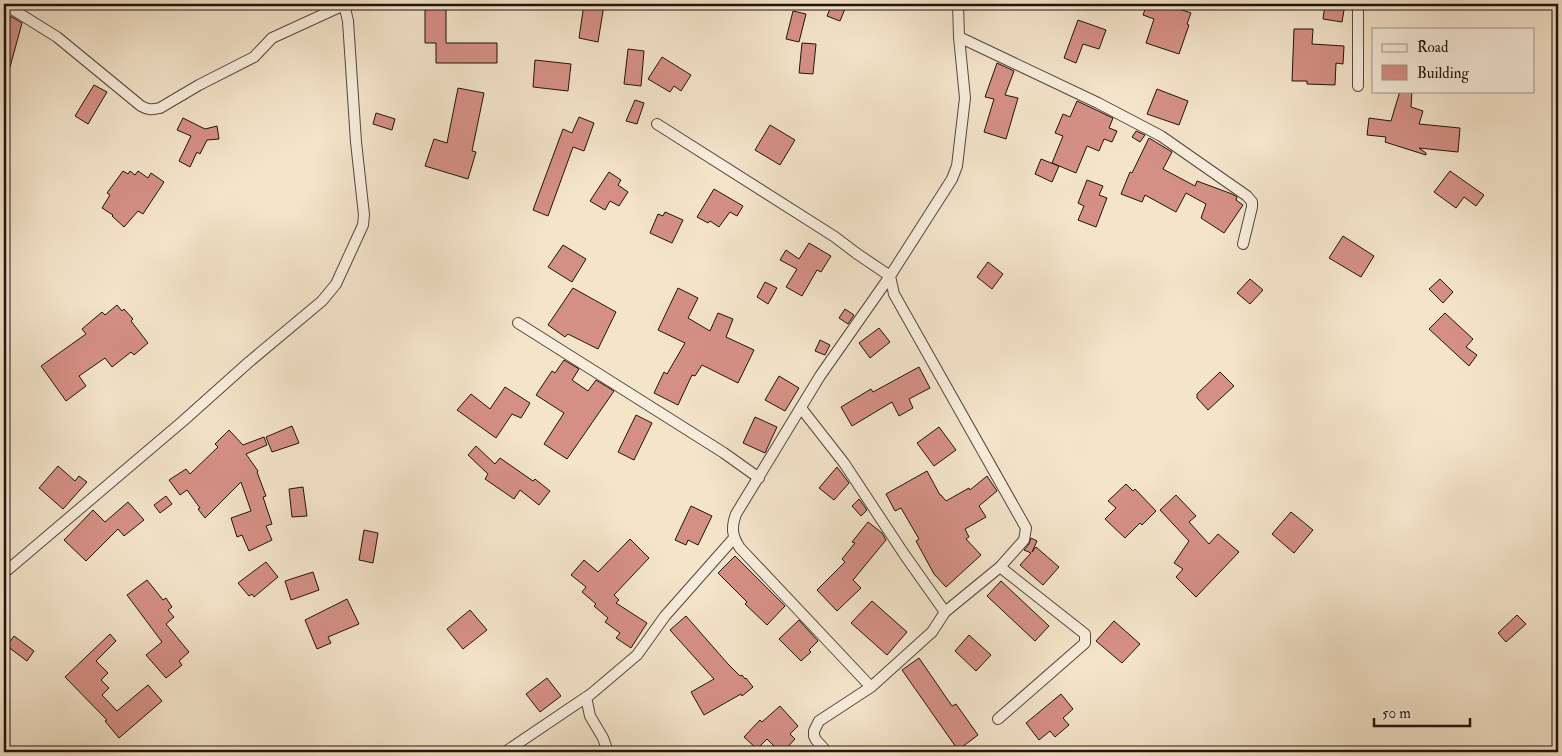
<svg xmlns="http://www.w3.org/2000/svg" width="1562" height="756" font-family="'IM FELL Double Pica',serif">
	<rect width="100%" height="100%" fill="#f4e4ca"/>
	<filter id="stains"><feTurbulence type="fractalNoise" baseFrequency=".004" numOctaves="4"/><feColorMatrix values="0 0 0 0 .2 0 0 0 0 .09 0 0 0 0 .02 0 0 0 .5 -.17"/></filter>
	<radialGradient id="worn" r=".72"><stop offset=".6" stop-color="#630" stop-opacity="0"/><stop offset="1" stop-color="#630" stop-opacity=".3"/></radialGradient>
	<path fill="#d59085" stroke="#1f130e" d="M425,4H446V43H497V63H436V43H425Z
		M584,4L604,5L598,42L579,38Z
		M832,4H847L840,21L827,16Z
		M1147,4H1165L1191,13L1187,24L1189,25L1179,54L1146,43L1154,19L1143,15Z
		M1325,4H1345L1342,22L1323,19Z
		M793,11L806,14L799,42L786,39Z
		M4,15L12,17L22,23L7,78H4Z
		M1078,20L1106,30L1099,49L1083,44L1076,63L1064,58Z
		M1294,29H1313L1312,44L1344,46L1343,64L1336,63L1335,85L1307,84V81H1292Z
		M802,43L816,44L813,74L799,73Z
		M628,49L644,51L641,86L624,84Z
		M662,57L691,75L681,91L674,86L670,92L648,79Z
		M535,60L571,64L568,91L533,87Z
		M997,63L1014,71L1005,95L1018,98L1006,139L984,132L994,99L985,97Z
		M94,85L107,92L88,124L75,116Z
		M458,88L484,93L472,151L476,152L468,179L425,166L434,139L447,143Z
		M1157,89L1188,101L1179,125L1147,114Z
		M1400,91H1412L1411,107L1423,111L1419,124L1460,128L1458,152L1419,148L1426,153V155L1385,142L1386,137L1367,135L1369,118L1391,121Z
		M635,100L644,103L637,124L626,121Z
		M1077,101L1113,118L1109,128L1117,131L1112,142L1104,139L1099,151L1087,146L1076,173L1052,163L1063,136L1055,133L1063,114L1070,117Z
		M376,113L395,119L392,130L373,124Z
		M579,117L594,123L584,151L573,147L548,216L533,210L563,129L572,133Z
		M183,118L205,129L217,126L219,139L207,140L200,154L197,152L190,167L179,161L191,136L177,130Z
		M770,125L795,140L780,165L755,150Z
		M1136,131L1145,135L1140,142L1132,137Z
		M1149,138L1172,152L1163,169L1195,186L1197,181L1232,194L1237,197L1236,200L1243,205L1224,233L1201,218L1206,204L1186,193L1176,212L1145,195L1142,202L1121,194L1130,172L1132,173Z
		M1041,159L1059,166L1052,182L1035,174Z
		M123,171L128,174L130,171L135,175L138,171L148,178L151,173L164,182L143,214L138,211L124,227L112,216L113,215L102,208L110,195L107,193Z
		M1450,171L1484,195L1476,206L1464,197L1456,208L1434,192Z
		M609,172L621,180L618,185L628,192L619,206L610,201L605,210L590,201Z
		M1087,180L1103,186L1099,195L1107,198L1096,227L1078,220L1084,206L1078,203Z
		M714,189L743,206L737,216L730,212L719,227L710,221L708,223L697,217Z
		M665,212L683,220L672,243L650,233L658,214L663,216Z
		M1343,236L1374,256L1361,277L1329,258Z
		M809,243L831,256L821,272L817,270L802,296L786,287L797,269L780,260L786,250L799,259Z
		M563,245L586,259L572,282L548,267Z
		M988,262L1003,274L992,289L977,277Z
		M1250,279L1263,290L1250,304L1237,293Z
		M1440,279L1453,292L1443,303L1429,289Z
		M765,282L777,288L768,304L757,297Z
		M573,288L616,312L598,349L568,334L565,337L548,325Z
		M678,288L698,298L688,318L710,331L718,313L733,319L726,337L754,350L738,383L702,365L695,376L692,375L678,405L654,393L664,372L667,374L685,343L658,330Z
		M117,305L122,311L124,309L133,319L131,321L148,343L134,355L131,352L112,367L105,358L79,376L86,386L66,401L41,366L86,334L82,329L102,312L105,315Z
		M845,309L854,315L848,324L839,318Z
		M1445,313L1473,339L1466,347L1477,355L1469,366L1429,329Z
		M879,328L890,342L870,358L859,343Z
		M820,340L830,345L825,355L815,351Z
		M564,360L579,369L572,380L588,391L596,380L614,391L567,459L544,444L564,413L536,395L552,371L555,373Z
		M919,367L930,388L909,399L913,408L899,416L892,402L852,426L841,407L871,389L873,392Z
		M1220,372L1234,386L1208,410L1197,398V394Z
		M779,376L799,388L785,411L765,400Z
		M505,387L530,403L521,418L512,414L496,438L457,410L471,394L490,409Z
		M636,415L652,423L634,460L618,452Z
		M755,417L777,427L765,453L743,443Z
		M292,426L299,443L272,452L266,437Z
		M939,427L956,450L934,466L917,443Z
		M229,430L243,445L264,437L267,445L246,454L258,471L257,472L266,496L263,497L272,524L266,526L272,540L249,551L242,535L237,537L231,518L251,511L241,482L205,518L198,509L200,508L187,490L180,495L169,480L186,469L190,474L218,447L215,444Z
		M476,446L495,464L500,458L533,481L535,479L550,491L539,505L520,490L514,499L485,479L488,474L468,455Z
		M58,466L75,481L79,476L87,482L63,509L39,488Z
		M837,467L849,483L834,500L819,488Z
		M927,471L940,495H941L946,501L969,488L970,490L987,476L997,491L979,506L986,517L965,529L969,537L966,539L981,555L946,587L934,574L916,541L919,539L901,508L895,511L886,494Z
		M1126,484L1133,491L1135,489L1156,511L1142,525L1140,523L1125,538L1105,519L1116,508L1108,501Z
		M303,487L307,516L292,517L289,489Z
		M1176,495L1196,516L1189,522L1209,544L1218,534L1239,552L1196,597L1176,577L1183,569L1174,563L1189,541L1160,510Z
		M166,496L172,504L160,513L154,505Z
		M859,499L867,510L861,516L852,506Z
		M128,502L144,520L124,536L118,529L86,561L64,540L93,510L105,522Z
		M691,506L712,516L698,545L688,540L686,545L675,540Z
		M1291,512L1313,530L1294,553L1272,534Z
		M868,522L882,533L886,540L853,580L861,588L837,611L817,590L845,562L842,559L855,543L852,542Z
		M364,530L378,533L373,563L359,560Z
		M1031,538L1037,541L1032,552L1036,547L1059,567L1043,585L1020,565L1031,553L1024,550L1029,544Z
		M630,539L649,558L614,595L619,600L616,603L647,623L631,648L616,638L620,633L605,622L608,618L594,606L596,604L582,592L586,587L571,575L584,560L598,572Z
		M735,556L785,606L767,625L745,604L747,602L718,573Z
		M266,562L278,577L254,597L252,594L249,596L238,583Z
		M313,572L319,590L291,600L285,581Z
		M147,580L163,600L166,598L172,607L168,610L174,617L166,624L189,652L179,661L182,665L166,678L146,655L162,642L127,595Z
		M1001,581L1049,626L1035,641L987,596Z
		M347,599L359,624L328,637L331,643L317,649L305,620Z
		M872,601L907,632L887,655L851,623Z
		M470,610L487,630L463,649L447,629Z
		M1517,615L1526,624L1506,642L1498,633Z
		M686,616L728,664L740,676L742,675L745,679L746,678L753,687L742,696L741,694L704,715L691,692L714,679L670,630Z
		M799,620L818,641L809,650L811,652L801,661L779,639Z
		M1114,621L1140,644L1122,663L1096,641Z
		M110,634L116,641L96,661L108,673L101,680L109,688L102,695L117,711L148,685L162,701L119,738L105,721L107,720L65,677Z
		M969,635L991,655L976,671L955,651Z
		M14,636L34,651L27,661L7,646Z
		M919,658L952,706L956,704L978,735L958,750L902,670Z
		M547,678L561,696L540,712L526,694Z
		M1061,694L1073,709L1063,718L1069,725L1055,737L1050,731L1039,740L1026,723Z
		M780,706L798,726L790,734L795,739L783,752H780L767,739L757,749L744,737L760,720L762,722Z"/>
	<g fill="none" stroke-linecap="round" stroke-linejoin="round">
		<defs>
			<path id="street" d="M4,4L57,37L141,106C148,110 152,110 160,108L199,85L254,57L272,38L344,5
				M1358,4V86
				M959,37L1098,103L1161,136L1247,196L1252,202V207L1243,244
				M657,124L835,237L856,253L890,276L894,294L1026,528L1024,540L1000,567L945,612
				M518,323L724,453L759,478
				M801,408L844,463L904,554L945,612L932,632L871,687L819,721L814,731V736L816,740L827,752
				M4,573L183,421L249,362L322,301L336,284L363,225L364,215L356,142L348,21L344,4
				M871,687L740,548C732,536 731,528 736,514L820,376L890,276L952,179L957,166L965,98L959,37L958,4
				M586,697L590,716L603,738L608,752
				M998,719L1085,643V634L1000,567
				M505,752L591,694L637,655L665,616L734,538"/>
		</defs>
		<use href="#street" stroke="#54473d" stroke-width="12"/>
		<path stroke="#1f130e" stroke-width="2.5" stroke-dasharray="4 2.5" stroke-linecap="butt" d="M1558,156L1556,162L1558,166
			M1558,191L1556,200L1558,203"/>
		<use href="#street" stroke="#f8eddd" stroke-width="10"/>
	</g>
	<rect width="1562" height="756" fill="none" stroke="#f4e4ca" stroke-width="20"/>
	<rect x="5" y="5" width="1552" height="746" fill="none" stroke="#1f130e" stroke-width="2.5"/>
	<rect x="10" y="10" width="1542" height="736" fill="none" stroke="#1f130e"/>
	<rect x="1372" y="28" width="162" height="65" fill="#f8eddd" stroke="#a1968a"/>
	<rect x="1382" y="44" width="25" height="8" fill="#f8eddd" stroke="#a1968a"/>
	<text x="1417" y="52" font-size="15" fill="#1f130e">Road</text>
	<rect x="1382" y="65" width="25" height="15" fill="#d59085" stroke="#a1968a"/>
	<text x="1417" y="78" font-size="15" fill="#1f130e">Building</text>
	<path d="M1374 718v8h96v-8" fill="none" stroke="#1f130e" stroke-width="2.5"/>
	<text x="1382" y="718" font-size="15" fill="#1f130e" stroke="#f8eddd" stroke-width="4" paint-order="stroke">50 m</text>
	<rect width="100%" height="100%" filter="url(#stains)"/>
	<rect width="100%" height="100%" fill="url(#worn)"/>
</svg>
